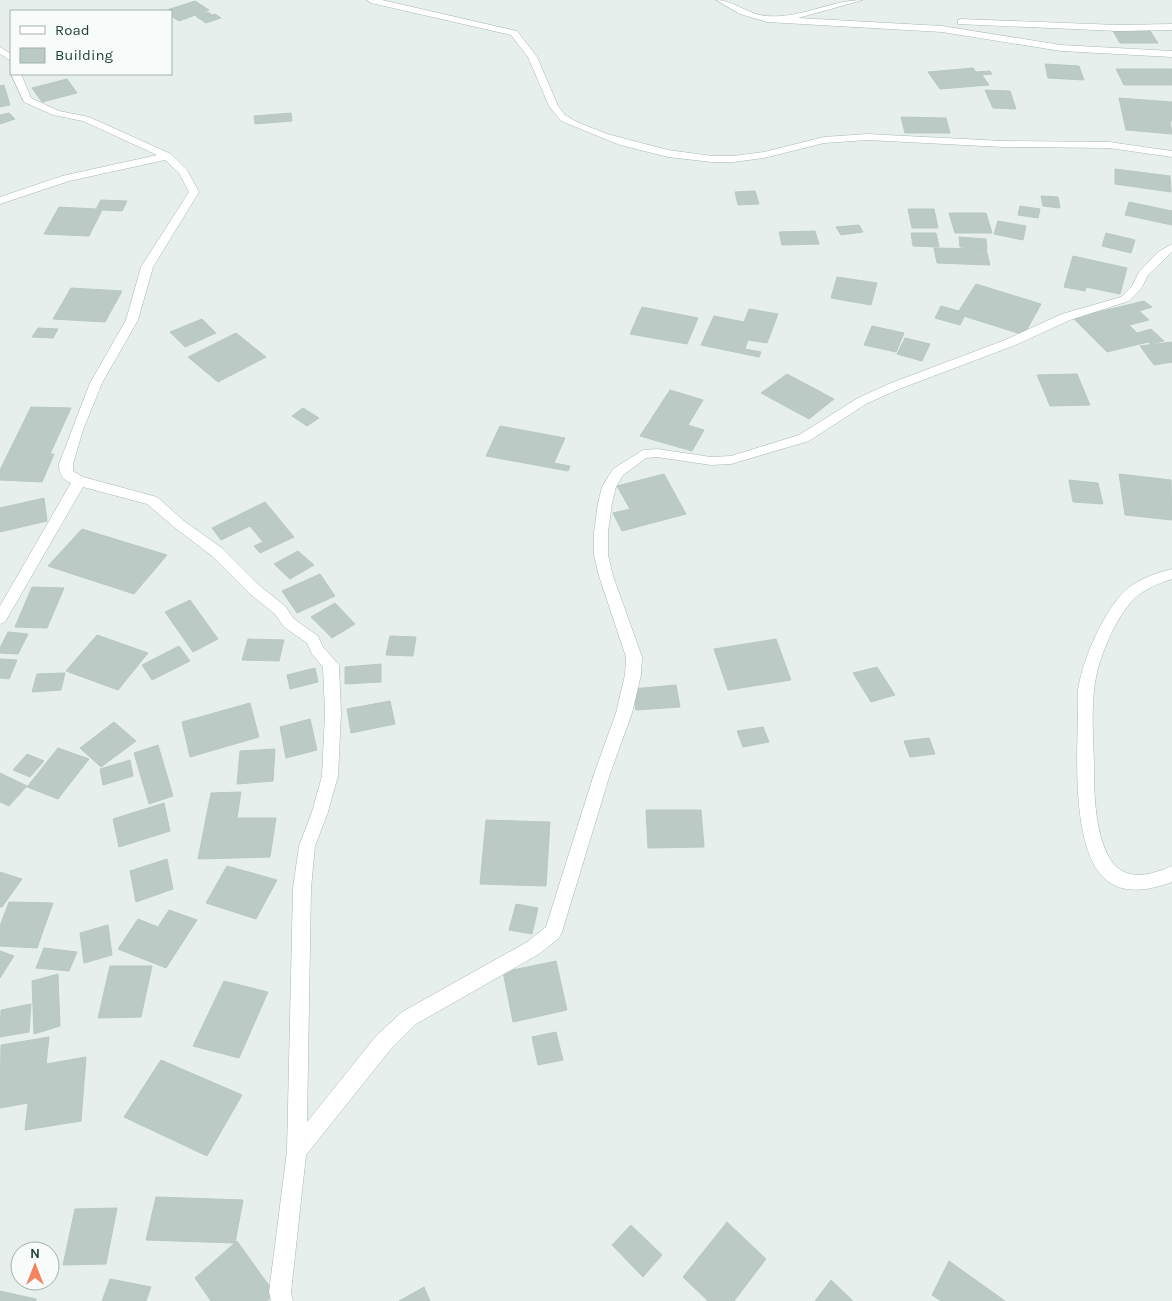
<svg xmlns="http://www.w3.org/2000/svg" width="1172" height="1301" font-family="Karla,sans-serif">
	<rect width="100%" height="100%" fill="#e6efeb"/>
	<path fill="#bbcac4" stroke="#b8c9c2" d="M195,1L209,10L179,21L171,16V11H164Z
		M208,12L212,15L199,19L195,15Z
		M215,14L221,18L206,23L200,19Z
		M1113,31H1150L1158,43H1120Z
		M1045,64L1079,66L1084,80L1048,78Z
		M973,68L976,72L990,71L992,74L982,75L989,85L940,89L928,72Z
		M1116,69H1172V85H1124Z
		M67,79L77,93L42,102L32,88Z
		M4,85L10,105L0,107V86Z
		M985,90L1010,91L1016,109L993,108Z
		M1119,98L1172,102V121H1170L1172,134L1126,130Z
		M9,113L15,119L0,124V115Z
		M291,113L292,121L255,124L254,116Z
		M901,117L946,118L950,133H905Z
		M1115,169L1170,176L1171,192L1115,184Z
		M755,191L759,204L738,205L735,192Z
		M1041,196L1058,197L1060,208L1043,206Z
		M101,200L127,201L122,211L102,210L89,236L44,234L59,207L96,209Z
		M1129,202L1172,211V225L1125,215Z
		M1020,206L1040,209L1038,218L1018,215Z
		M908,209H934L938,228H912Z
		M949,213H986L992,233H955Z
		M998,221L1026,226L1023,240L994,234Z
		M859,225L863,232L841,235L836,227Z
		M815,231L819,244L782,245L779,232Z
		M911,233H936L939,247L913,246Z
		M1106,233L1135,240L1131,253L1102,246Z
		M959,237L986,239L987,249L960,247Z
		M934,248L986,249L990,265L937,263Z
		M1073,256L1127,268L1120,294L1086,287L1085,291L1064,287Z
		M837,277L877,283L871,305L831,298Z
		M976,284L1041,304L1024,335L957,314Z
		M71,288L122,291L105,322L53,319Z
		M1144,301L1152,307L1139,311L1149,320L1129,325L1137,333L1151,329L1164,341L1151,344L1148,342L1107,352L1073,318Z
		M941,306L966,313L960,325L935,318Z
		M642,307L698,318L687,344L630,334Z
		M749,309L778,314L767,343L748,340L745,349L761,352L759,357L701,345L714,316L744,322Z
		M202,319L216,333L185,347L170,332Z
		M872,326L904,333L896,352L864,345Z
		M38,328L58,329L53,338L32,337Z
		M236,333L266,357L218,382L188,357Z
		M905,338L930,344L922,361L897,354Z
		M1172,342V362L1154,365L1140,346Z
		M787,374L834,399L809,419L761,393Z
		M1077,374L1090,405L1050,406L1037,375Z
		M670,390L703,400L688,425L704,430L692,451L640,436Z
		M31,407L71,408L50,454H54L42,482L0,480V470Z
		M303,408L319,418L307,426L292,416Z
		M500,426L565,438L554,463L570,466L568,471L486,456Z
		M664,474L686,514L622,531L613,513L630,509L617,486Z
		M1119,474L1171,480L1172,520L1125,515Z
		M1069,480L1098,483L1103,504L1073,502Z
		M44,498L47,521L0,532V508Z
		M265,502L294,537L260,553L254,546L263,542L250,526L221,540L212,528Z
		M82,529L167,555L134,594L48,566Z
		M298,551L314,565L290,579L274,564Z
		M320,574L335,596L297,613L282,591Z
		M32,587L64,588L47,628L15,627Z
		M190,600L218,639L193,652L165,612Z
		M335,603L355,624L332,638L311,617Z
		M8,632L28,634L18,654L0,653V648Z
		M97,635L148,653L118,690L66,671Z
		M390,636L416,637L413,656L386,655Z
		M248,639L284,640L279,661L242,660Z
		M776,639L791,680L728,690L714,649Z
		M179,646L190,661L152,680L142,665Z
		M0,659L17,660L9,679L0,678Z
		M381,664V682L345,684V667Z
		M877,667L895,695L871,702L853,673Z
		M315,668L318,682L290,689L287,675Z
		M65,673L61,690L32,692L37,674Z
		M676,685L680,707L636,710L632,689Z
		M390,701L395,724L351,733L347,709Z
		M250,703L259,737L190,757L182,722Z
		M310,719L317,750L286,758L280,727Z
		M114,722L136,741L101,767L80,748Z
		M763,727L769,742L743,747L737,731Z
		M929,738L935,754L910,757L904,741Z
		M158,745L173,796L149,804L134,753Z
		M58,748L89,759L58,799L27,787Z
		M275,749L273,781L237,784L240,751Z
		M27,754L44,761L30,777L13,770Z
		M130,760L133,776L103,785L100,769Z
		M0,773L27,786L9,806L0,802Z
		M241,792L237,818H276L270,857L198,859L211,793Z
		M164,803L170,831L119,847L113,819Z
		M646,810H701L704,847L648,848Z
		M486,820L550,822L546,886L480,884Z
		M167,859L173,889L136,902L130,871Z
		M227,866L277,880L256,919L206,903Z
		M0,872L22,879L2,907H0Z
		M9,902L53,903L37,948L0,946V926Z
		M516,904L538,908L532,934L509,930Z
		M169,910L197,920L166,968L118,949L138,919L158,927Z
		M108,925L112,955L84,963L80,933Z
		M44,948L77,952L69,971L36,968Z
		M0,951L14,956L0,978Z
		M556,961L567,1010L513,1022L503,972Z
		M110,966H152L141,1017L98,1018Z
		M58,974L60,1026L34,1034L32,981Z
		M224,981L268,992L239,1058L193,1046Z
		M31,1004L29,1032L0,1037L1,1010Z
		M556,1032L563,1060L538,1065L532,1037Z
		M49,1037L46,1064L86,1057L81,1121L25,1130L28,1103L0,1108L1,1045Z
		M161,1060L242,1095L207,1156L124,1117Z
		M156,1197L243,1200L235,1243L146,1240Z
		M117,1208L106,1264L63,1265L75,1209Z
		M727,1222L766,1259L734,1301H708L683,1277Z
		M631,1225L662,1255L643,1277L612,1245Z
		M237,1241L275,1294L267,1301H211L195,1278Z
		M949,1261L1005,1301H941L932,1295Z
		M110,1279L151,1287L146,1301H102Z
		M831,1280L853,1301H815Z
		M424,1287L430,1301H399Z
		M0,1291L36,1299V1301H0Z"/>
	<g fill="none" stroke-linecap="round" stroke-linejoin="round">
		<defs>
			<path id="minor" d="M367,0H382L517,31L537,57L558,106L565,115L577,122L607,134L668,150L712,156H733L764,152L824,137L867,134L1003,141L1109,142L1172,151V157L1109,148L1003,147L867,140L824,143L764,158L733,162H712L668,157L620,145L561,121L549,106L528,57L511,35L371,3Z
				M716,0C734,0 748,15 767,16C800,19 831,0 863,0L798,18L942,26L1061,45L1172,51V57L1061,51L942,32L767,22L740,14Z
				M961,19L1118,25L1172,24V30L1118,31L958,24V20Z
				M0,47L11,54V61L0,54Z
				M11,74H21L31,98L59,111L89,117L171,154L187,170L199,192L153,267L138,320L102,383L83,430L73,464V471L83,477L157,497L184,521L222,548L260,586L285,606L294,619L318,636L323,647L339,665L341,713L338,776L328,812L315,846L311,888L307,1122L376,1036L402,1012L527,942L546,927L594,774L616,713L625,675L626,657L599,576L594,555V532L598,503L602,487L613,469L643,450L657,449L711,457L731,456L799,435L858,398L891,383L1005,340L1062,314L1121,297L1132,286L1139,272L1158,252L1172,244V252L1148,275L1141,289L1129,301L1070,320L1013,346L899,389L866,404L809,441L731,464L711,465L657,457L646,458L623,475L616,487L612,503L608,532V555L613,576L642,657L641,675L632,713L610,774L562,932L559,938L539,954L416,1024L390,1050L306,1155L291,1292L293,1301H271L269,1292L287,1151L293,888L299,846L312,812L322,776L325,713L323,667L312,654L307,643L284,627L275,614L250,594L212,556L174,527L147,504L83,487L5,622L0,624V606L71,483C62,479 59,474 59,464L90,383L126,320L141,267L189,192L179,173L165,160L69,181L0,204V197L62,176L157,155L83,121L53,115L24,102Z
				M1172,569V579C1159,583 1145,589 1135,598C1115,617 1096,663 1094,691C1091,717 1094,745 1094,771C1094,797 1096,850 1118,868C1134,881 1155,873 1172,866V882C1150,890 1123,896 1104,878C1072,847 1077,757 1078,716C1078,707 1077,698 1078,690C1083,659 1100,621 1119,597C1132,581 1153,574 1172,569Z"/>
		</defs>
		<use href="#minor" stroke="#a8b8b2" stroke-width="1"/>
		<use href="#minor" fill="#fff" fill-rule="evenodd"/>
	</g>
	<rect x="10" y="10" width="162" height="65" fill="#f7fbf9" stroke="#a3b1ad"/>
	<rect x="20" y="26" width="25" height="8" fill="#ffffff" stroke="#a3b1ad"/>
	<text x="55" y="35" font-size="15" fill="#24423a">Road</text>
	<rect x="20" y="48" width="25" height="15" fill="#bbcac4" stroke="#a3b1ad"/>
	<text x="55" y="60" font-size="15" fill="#24423a">Building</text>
	<g transform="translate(35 1266)"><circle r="24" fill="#f7fbf9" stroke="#a3b1ad"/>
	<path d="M0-4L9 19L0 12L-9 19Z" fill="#f4845f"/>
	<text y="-8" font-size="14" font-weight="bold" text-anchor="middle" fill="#24423a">N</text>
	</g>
</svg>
